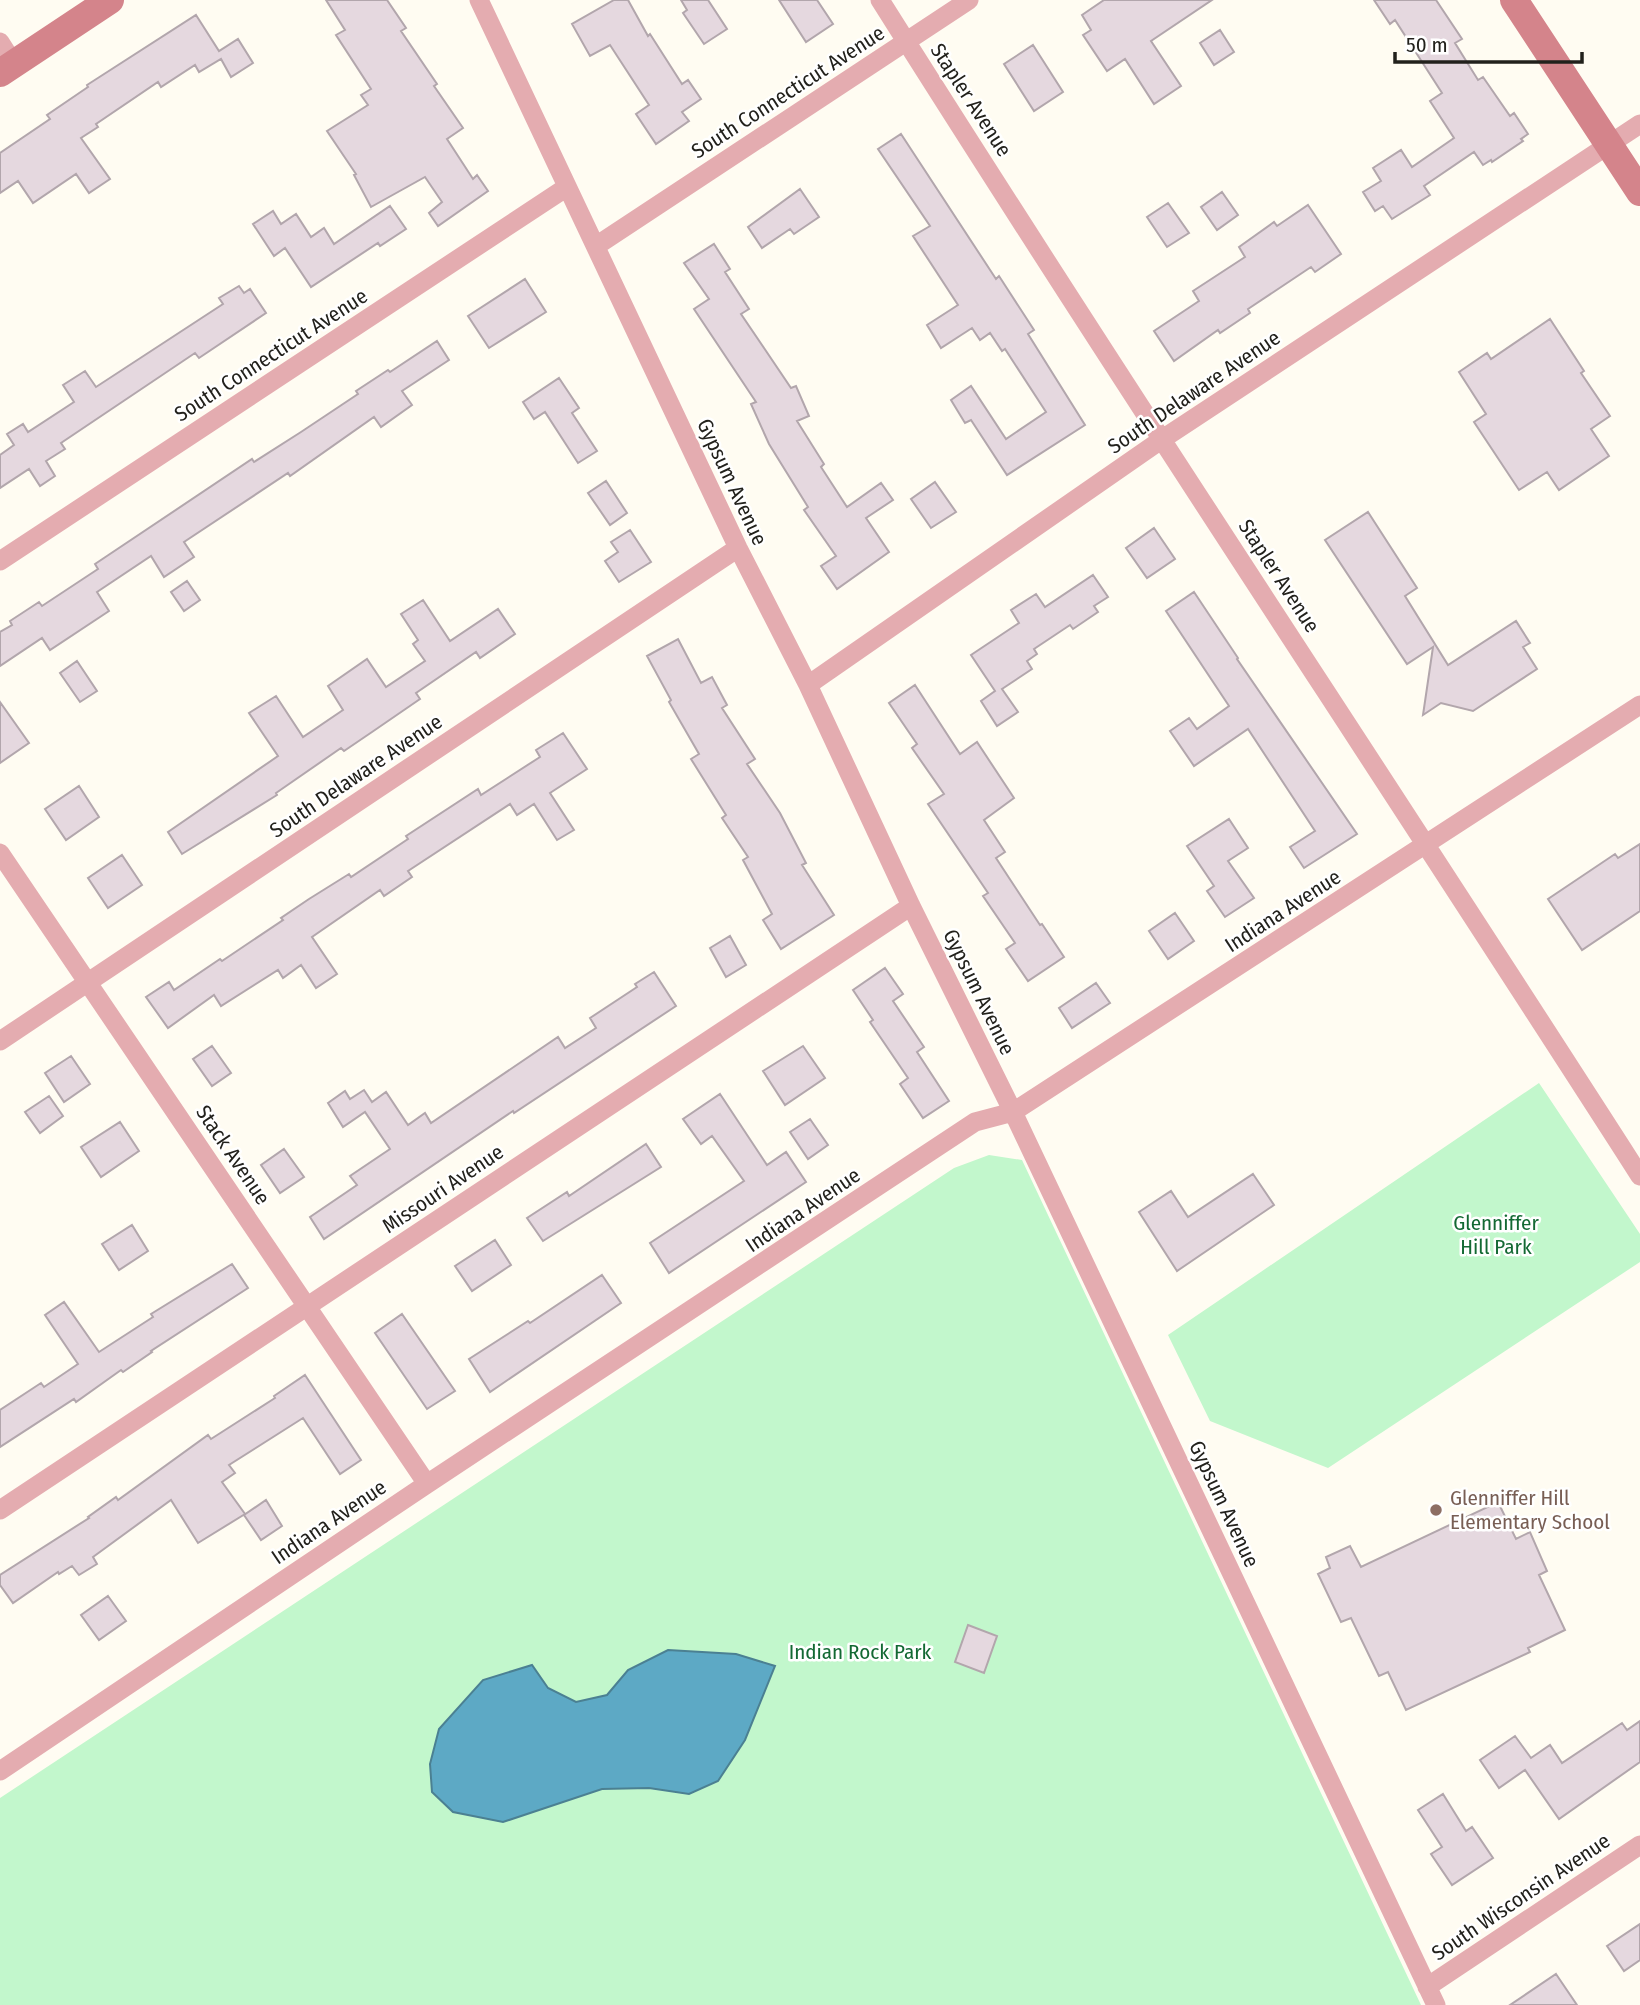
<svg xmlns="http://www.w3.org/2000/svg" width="1640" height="2005" font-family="'Fira Sans Condensed',sans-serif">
	<rect width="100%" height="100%" fill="#fffcf2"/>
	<path fill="#c2f7cc" d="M1539,1083L1640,1234V1262L1328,1468L1210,1421L1168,1335Z
		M989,1155L1022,1160L1421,2005H0V1798L954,1168Z"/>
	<path fill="#5da9c5" stroke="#4b8092" stroke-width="2" d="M668,1650L736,1654L775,1666L745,1740L718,1781L689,1794L649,1788L602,1789L503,1822L453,1812L432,1792L430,1764L439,1729L483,1680L532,1665L548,1688L576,1702L607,1695L628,1670Z"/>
	<path fill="#e5d8df" stroke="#b2a6ac" stroke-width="2" d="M326,0H387L406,28L401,31L437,84L434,86L463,128L447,139L473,179L477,175L488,191L438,226L429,213L442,202L425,177L371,207L354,175L356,174L327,131L368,105L361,95L371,89L336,35L345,30Z
		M614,0H628L648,36L650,34L682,84L688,80L701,99L682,112L689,121L656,144L636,114L649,105L610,45L590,56L572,24Z
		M681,0H708L727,29L704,44L683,13L687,10Z
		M779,0H817L833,24L806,42Z
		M1104,0H1212L1151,41L1181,86L1154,104L1125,59L1107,71L1083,35L1091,30L1082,15Z
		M1374,0H1436L1462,39L1455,43L1478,80L1483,77L1510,116L1514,113L1528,134L1521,139L1523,141L1492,162L1491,160L1483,165L1474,152L1424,186L1430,195L1392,219L1383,206L1375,211L1363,192L1381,181L1373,168L1401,150L1412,167L1454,138L1430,101L1442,93L1395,20L1390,24Z
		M196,15L219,51L238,39L253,63L231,77L221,59L199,72L195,65L161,87L158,82L96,124L98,127L81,138L110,179L89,193L76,174L33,203L18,181L0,193V153L50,119L47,115L88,87L87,85Z
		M1220,30L1234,52L1214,65L1200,43Z
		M1033,45L1063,92L1034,111L1004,64Z
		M901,134L996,279L999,276L1034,330L1028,334L1085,425L1007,475L971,420L965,423L951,400L971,386L1006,439L1046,412L1005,349L1002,351L990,333L980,340L972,328L941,348L927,325L958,305L913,236L930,226L878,149Z
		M800,189L819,217L794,234L790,229L762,248L748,227Z
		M1222,192L1238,215L1217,230L1201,207Z
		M1168,203L1189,233L1167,247L1147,217Z
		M1308,205L1341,254L1315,272L1311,267L1248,309L1250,313L1220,333L1218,330L1174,361L1154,331L1199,301L1193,291L1245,257L1239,247L1274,222L1277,226Z
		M390,206L406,229L380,246L378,243L311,287L285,248L274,256L253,224L273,211L281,224L296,214L311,237L324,228L334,244Z
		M714,244L730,269L725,272L749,309L741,314L791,388L796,386L809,416L797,421L824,464L821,467L847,507L881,483L893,500L866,518L889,552L837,589L821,566L836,556L804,510L808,507L769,444L751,404L756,402L694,309L709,299L684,263Z
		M525,279L546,312L489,348L468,316Z
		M239,286L244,293L250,289L266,313L199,358L195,353L61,443L65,449L46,461L55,476L40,486L29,469L0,488V455L14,445L7,434L23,424L28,432L74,402L63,385L85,371L96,387L223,304L219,298Z
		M1550,319L1584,371L1581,373L1610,416L1591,429L1609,456L1559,490L1547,472L1519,490L1474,422L1486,414L1459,372L1487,353L1491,359Z
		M437,341L449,360L402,391L412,405L381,427L374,417L290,476L288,473L184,542L194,557L164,577L151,556L97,592L109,611L50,650L42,638L0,666V632L12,625L10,621L39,602L42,606L98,569L95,564L252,459L254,462L301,432L358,394L356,391L388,370L390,372Z
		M559,378L579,408L572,413L597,451L578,463L545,412L534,419L523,402Z
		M606,481L627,513L610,525L588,493Z
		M935,482L956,512L931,528L911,499Z
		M1368,512L1417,588L1405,596L1448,665L1516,621L1530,643L1523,647L1537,669L1473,711L1441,703L1423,715L1433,647L1407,664L1325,540Z
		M1154,528L1175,559L1147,578L1126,548Z
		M630,530L651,562L619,582L605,561L618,552L611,542Z
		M1093,575L1108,597L1094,606L1098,612L1073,629L1070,625L1034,649L1037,654L1027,661L1032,669L1002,689L1018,712L997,726L981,701L995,691L971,655L1019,623L1011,610L1036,594L1045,607Z
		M187,581L200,600L184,611L171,592Z
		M1194,592L1238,658L1237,659L1357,834L1304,868L1290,847L1315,831L1248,729L1194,766L1170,731L1189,718L1197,729L1229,706L1166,611Z
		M423,600L450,641L498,609L515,634L480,658L476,652L416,693L420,699L372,732L344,751L341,748L276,793L277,795L182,854L168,832L278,756L249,713L276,696L303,737L343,710L328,686L367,659L386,687L425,661L413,644L418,640L401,614Z
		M678,639L701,683L712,677L727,705L722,708L755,759L747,764L780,813L806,863L802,865L834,915L781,949L763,920L772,914L743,860L748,857L722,818L726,815L691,759L699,754L669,702L671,700L647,656Z
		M77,661L97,691L80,702L60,673Z
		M915,685L960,754L977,742L1014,798L984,820L1005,852L996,858L1040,925L1042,924L1064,957L1028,981L1006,949L1015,943L983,896L988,893L928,804L944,794L912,748L917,744L889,703Z
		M0,702L29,743L0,763Z
		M563,733L587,769L550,793L574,830L557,840L534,804L517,815L510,804L408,871L412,877L384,896L380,890L312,937L337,974L316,988L301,965L283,978L278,970L221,1006L214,995L168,1028L146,997L169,982L174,990L220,959L222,961L283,920L281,918L309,899L349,874L351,877L408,839L406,836L478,789L481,795L540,757L536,750Z
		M79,786L99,817L66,840L45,809Z
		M1229,819L1248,848L1228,861L1254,898L1225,917L1207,891L1214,886L1187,846Z
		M1640,844V911L1582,950L1548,899L1615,854L1618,858Z
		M122,855L142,885L108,908L88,878Z
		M1175,913L1194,941L1168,959L1149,931Z
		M730,936L746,965L726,977L710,948Z
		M885,968L903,994L893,1001L924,1047L917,1052L949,1101L923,1118L900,1084L908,1078L870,1022L873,1020L853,990Z
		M654,972L676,1006L514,1113L513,1111L324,1239L310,1217L357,1185L350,1176L390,1149L365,1112L343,1127L328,1103L345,1091L350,1099L364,1090L372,1102L386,1092L408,1125L425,1113L431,1123L558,1037L565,1048L596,1028L590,1018L637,987L635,984Z
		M1096,983L1110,1003L1072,1028L1059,1008Z
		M212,1046L231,1073L212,1086L193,1059Z
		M803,1046L825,1078L785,1105L763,1071Z
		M71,1056L90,1084L64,1102L45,1073Z
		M720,1094L767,1165L786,1152L806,1182L669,1273L650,1243L744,1181L712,1136L701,1144L683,1119Z
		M49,1096L63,1116L40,1133L25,1112Z
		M810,1119L828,1145L808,1159L790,1132Z
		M120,1122L139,1151L101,1177L81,1147Z
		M646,1144L661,1167L543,1241L527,1218L567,1192L569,1196Z
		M284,1149L304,1177L280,1193L261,1165Z
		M1253,1174L1274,1205L1177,1271L1139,1212L1171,1191L1188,1217Z
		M132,1225L148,1251L119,1270L102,1244Z
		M495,1240L511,1265L472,1291L455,1266Z
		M232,1264L248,1288L151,1351L152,1352L123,1372L121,1370L76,1402L74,1399L0,1447V1410L41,1383L44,1387L78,1364L45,1315L64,1302L99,1352L153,1317L151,1314Z
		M602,1275L621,1303L490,1392L469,1359L528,1321L530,1323Z
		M402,1314L455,1391L427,1409L375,1333Z
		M305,1375L361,1460L340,1474L303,1418L229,1465L235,1473L222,1482L245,1514L198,1543L171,1500L93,1557L97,1564L79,1575L72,1566L59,1574L58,1572L13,1603L0,1585V1575L89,1518L88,1517L116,1497L118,1500L208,1435L211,1439L275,1398L274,1396Z
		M266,1500L282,1526L261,1540L244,1515Z
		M1498,1502L1516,1539L1530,1532L1547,1571L1539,1575L1565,1630L1528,1648L1530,1652L1406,1710L1388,1672L1379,1676L1351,1618L1341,1622L1318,1574L1330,1568L1326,1557L1350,1546L1361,1567Z
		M108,1596L126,1621L99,1640L81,1615Z
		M968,1625L997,1636L984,1673L955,1662Z
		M1640,1721V1762L1559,1819L1525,1770L1499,1788L1480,1760L1515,1736L1531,1758L1550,1745L1562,1763L1622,1723L1627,1730Z
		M1443,1794L1466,1831L1472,1827L1493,1858L1452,1885L1431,1854L1442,1847L1418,1810Z
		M1640,1924V1960L1624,1971L1607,1946Z
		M1556,1974L1577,2005H1510Z"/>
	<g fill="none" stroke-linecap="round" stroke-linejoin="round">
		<path stroke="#e4acb0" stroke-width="19" d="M479,0L738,548L808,685L911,906L1013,1112L1436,2005
			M880,0C1129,395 1388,783 1640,1176
			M0,42L14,64
			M596,246L969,0
			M0,561L567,187
			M808,685L1161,440L1640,124
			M0,853L427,1484
			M0,1041L738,548
			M0,1510L911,906
			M0,1771L427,1484L975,1122L1013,1112L1640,705
			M1427,1987L1640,1845"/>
		<path stroke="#d4848b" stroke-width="28" d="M1514,0L1640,192
			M0,73L110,0"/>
	</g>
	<circle fill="#8d6e63" stroke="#fff" stroke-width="2.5" cx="1436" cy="1510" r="7"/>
	<g text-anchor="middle" stroke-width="5" stroke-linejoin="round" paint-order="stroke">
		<g font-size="21" fill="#22211c" stroke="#fff">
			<text transform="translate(788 92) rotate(-33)" y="7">South Connecticut Avenue</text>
			<text transform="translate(971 100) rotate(57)" y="7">Stapler Avenue</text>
			<text transform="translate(271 355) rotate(-33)" y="7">South Connecticut Avenue</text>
			<text transform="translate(1194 392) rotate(-34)" y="7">South Delaware Avenue</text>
			<text transform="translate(732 482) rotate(65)" y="7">Gypsum Avenue</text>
			<text transform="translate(1279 576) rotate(57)" y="7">Stapler Avenue</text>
			<text transform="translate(356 776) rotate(-34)" y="7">South Delaware Avenue</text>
			<text transform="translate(1283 911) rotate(-33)" y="7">Indiana Avenue</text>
			<text transform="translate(979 992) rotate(64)" y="7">Gypsum Avenue</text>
			<text transform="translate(233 1155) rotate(56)" y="7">Stack Avenue</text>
			<text transform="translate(443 1189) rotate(-34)" y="7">Missouri Avenue</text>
			<text transform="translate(803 1210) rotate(-34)" y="7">Indiana Avenue</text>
			<text transform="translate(1224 1504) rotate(65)" y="7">Gypsum Avenue</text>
			<text transform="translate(329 1522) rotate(-34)" y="7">Indiana Avenue</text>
			<text transform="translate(1521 1897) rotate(-34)" y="7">South Wisconsin Avenue</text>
		</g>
		<g font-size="21" fill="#136933" stroke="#fff">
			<text x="1496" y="1230">Glenniffer<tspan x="1496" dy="24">Hill Park</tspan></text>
			<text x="860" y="1659">Indian Rock Park</text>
		</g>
		<g font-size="21" fill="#785e54" stroke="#fff" text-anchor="start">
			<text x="1450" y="1505">Glenniffer Hill<tspan x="1450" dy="24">Elementary School</tspan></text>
		</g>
	</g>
	<path d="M1395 52v10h187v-10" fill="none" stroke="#22211c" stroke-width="3.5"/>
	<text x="1406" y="52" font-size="21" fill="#22211c" stroke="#ffffff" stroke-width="5" paint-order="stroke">50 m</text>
</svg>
